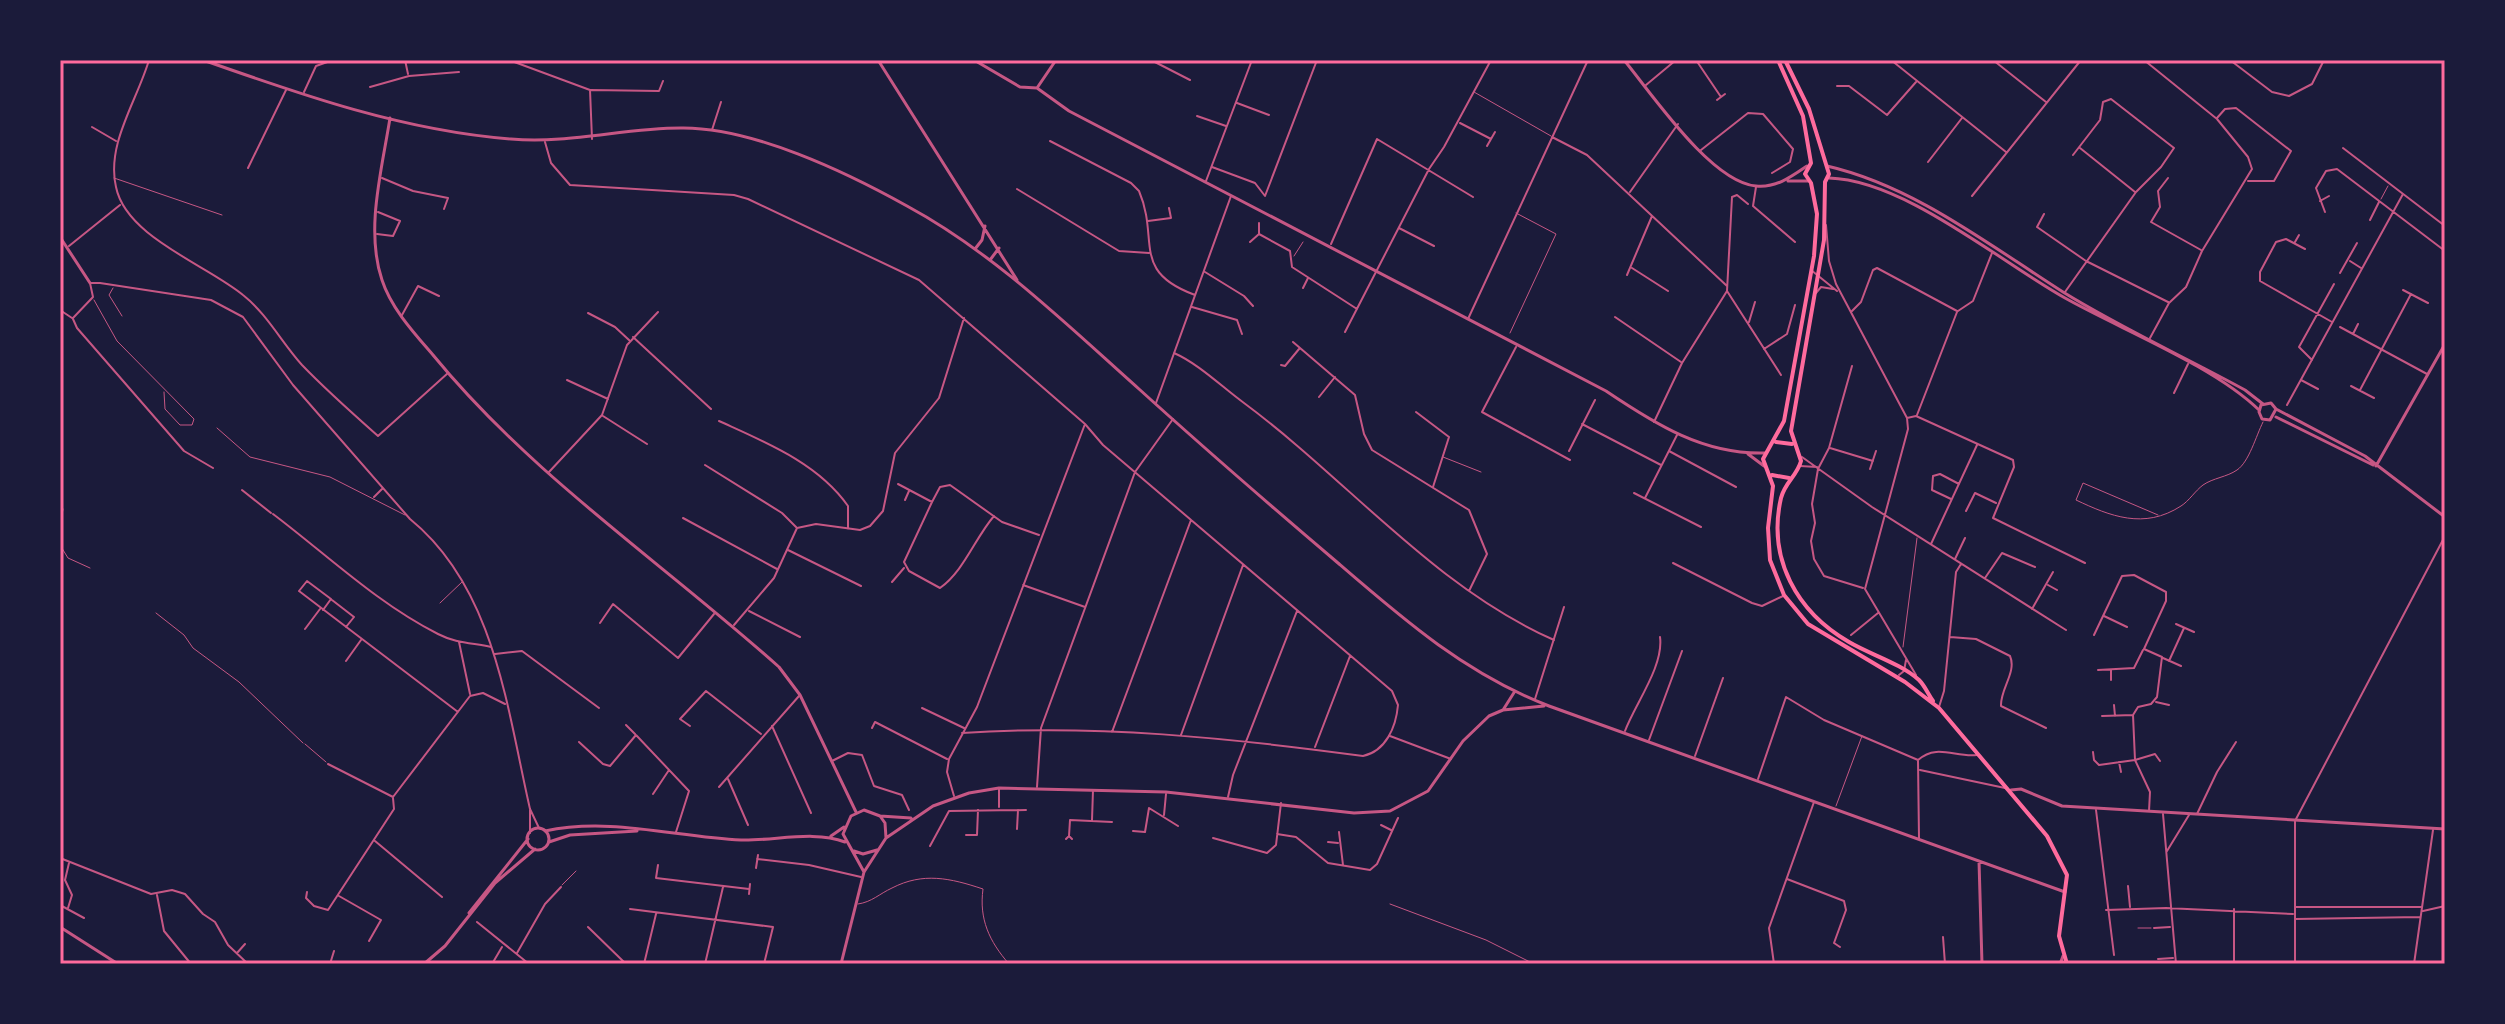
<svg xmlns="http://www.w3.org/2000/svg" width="2505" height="1024" font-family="Overpass,sans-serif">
	<rect width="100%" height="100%" fill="#1b1b3a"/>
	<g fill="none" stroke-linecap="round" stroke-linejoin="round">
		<path stroke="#c65784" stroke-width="1" d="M1474,92L1551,136
			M114,178L222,215
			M2381,199L2388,186
			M1294,256L1303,242
			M113,288L109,295L122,316
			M94,300L117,341L194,419L192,425H180L165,409L164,392
			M1510,333L1556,234L1516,213
			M217,428L250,457L330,477L405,515
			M1443,457L1481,472
			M60,504L63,509L60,527
			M2158,515L2083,483L2076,500C2110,516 2144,530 2181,506C2189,501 2195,491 2203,485C2213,478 2227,477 2237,470C2249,462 2256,436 2263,422
			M60,545L68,558L90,568
			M440,603L462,582
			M156,613L184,635L193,648L239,682L303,743
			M1903,647L1917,538
			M305,744L326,762
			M1836,806L1862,736
			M562,885L576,871
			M858,904C872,902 879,894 892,888C923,872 950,878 983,889C979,919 989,941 1009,964
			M1390,904L1486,940L1534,964
			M2138,928H2151"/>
		<path stroke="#c65784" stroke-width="2" d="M149,60C137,101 106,144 116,187C126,237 207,265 243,295C267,314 282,343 302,365C326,390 352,413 378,436L448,373
			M405,60L408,74
			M509,60L590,90L592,139
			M1151,60L1190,80
			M1696,60L1721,97
			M1891,60L2006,152
			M1993,60L2046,102
			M2144,60L2217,119L2248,157L2252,169L2202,251L2186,287L2169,303L2150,338
			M2230,60L2272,92L2289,96L2312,84L2324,60
			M1646,85L1676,60
			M1837,86H1849L1887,115L1916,82
			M370,87L409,76L459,72
			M591,90L659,91L663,81
			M304,92L316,66L333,60
			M1717,100L1725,94
			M1237,103L1269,115
			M1197,116L1226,126
			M2217,118L2225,109L2236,108L2291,151L2274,181H2248
			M1460,123L1491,139
			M92,127L116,141
			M712,130L721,102
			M1552,137L1587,155L1727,286
			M1050,141L1131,183L1139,191C1160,240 1130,271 1195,295
			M545,142L551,163L570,185L734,195L748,199L919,280L1085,424L1103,445L1392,691L1398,705C1396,727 1386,751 1363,756C1230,738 1096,724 962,733
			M1487,146L1495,132
			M2080,148L2135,192
			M2343,148L2445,226
			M1701,150L1748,113L1763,114L1793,149L1790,162L1772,173
			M1928,162L1962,118
			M1212,167L1255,183L1265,196L1317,60
			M248,168L286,90
			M382,178L413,191L448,198L444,209
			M2168,178L2158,191L2160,207L2151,222L2201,250
			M1206,181L1252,60
			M1756,187L1753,206L1795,242
			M1017,189L1119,251L1149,253
			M1630,192L1678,124
			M1972,196L2081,60
			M2320,201L2329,196
			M1748,204L1737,195L1732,197L1727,291L1781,375
			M2325,212L2316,188L2326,171L2337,169L2445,251
			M2044,214L2037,227L2086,261L2168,302
			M2370,220L2379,202
			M1148,221L1171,218L1169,208
			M1826,225L1829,261L1836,284L1907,418L1908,429L1865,589L1916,675
			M1399,228L1434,246
			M377,234L393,236L400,221L378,212
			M1259,234L1290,251L1292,267L1357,309
			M1250,242L1259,234V223
			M2295,242L2299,235
			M1331,244L1377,139L1473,197
			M69,246L120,205
			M2305,249L2286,239L2276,242L2260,272V281L2332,322
			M2350,261L2361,268
			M1632,268L1668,291
			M1811,270L1837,291
			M1205,272L1244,296L1253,306
			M2340,273L2357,243
			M1627,275L1652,216
			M1303,288L1308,278
			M2403,290L2428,303
			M2065,292L2136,192L2161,167L2174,148L2111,99L2103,102L2100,120L2073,155
			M1816,293L1821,287L1833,289
			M1192,307L1237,320L1242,334
			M60,310L72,318
			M1852,311L1861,302L1873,270L1877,268L1957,311
			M1958,311L1973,301L1992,253
			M588,313L615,327L629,340
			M402,315L418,286L439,296
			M1615,317L1681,362
			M73,318L93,297L90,283H100L211,300L243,317L293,385L410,519C495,588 507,709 530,809L539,828
			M73,319L77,328L184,451L213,468
			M1468,319L1588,60
			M1749,322L1755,302
			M2340,327L2427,374
			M1345,332L1429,169L1444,147L1491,60
			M2353,334L2358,324
			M633,337L711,409
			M1293,342L1355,395L1364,434L1372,450L1469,510L1487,554L1469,591
			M1516,347L1482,412L1570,460
			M1764,349L1787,334L1795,305
			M1174,353C1199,364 1222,387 1244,403C1348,480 1434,587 1554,640
			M2312,360L2299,347L2334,284
			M1281,365L1285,366L1299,349
			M567,380L608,399
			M2301,380L2318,389
			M2351,386L2374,398
			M2360,390L2411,294
			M2174,393L2188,364
			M1319,397L1335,377
			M1156,403L1231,196
			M2287,405L2403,194
			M1416,412L1449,437L1433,487
			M1917,415L1957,312
			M603,416L647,444
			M1907,418L1916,416L2013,460L2014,467L1993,518L2085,563
			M719,421C765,442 818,463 848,506V529
			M1654,422L1682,363L1727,291
			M1582,424L1661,465
			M1830,448L1873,461
			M1569,451L1595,400
			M1669,451L1736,487
			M1802,457L1872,507L2066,630
			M705,465L782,513L796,527
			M1800,466L1817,467
			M1819,467L1829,448L1852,366
			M1818,469L1812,504L1815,523L1811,541L1814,559L1824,576L1863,588
			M1870,469L1876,451
			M549,472L602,415L627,345L658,312
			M898,484L932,502L940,487L950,485L1002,522L1039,535
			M242,490L271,513
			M1634,493L1701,527
			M374,497L382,489
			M1645,498L1677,435
			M1951,499L1932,490L1933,476L1940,474L1959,484
			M905,500L909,491
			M932,502L904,562L909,571L940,588C964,571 975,538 994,516
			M1966,511L1975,493L1996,503
			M273,514C326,554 378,604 438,634C455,643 473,643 491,647
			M683,518L777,569
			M1931,544L1977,445
			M788,550L861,586
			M1955,559L1965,538
			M1673,563L1752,603L1762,606L1783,596
			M1985,578L2002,553L2035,567
			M892,582L904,568
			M1023,585L1085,607
			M2048,585L2057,590
			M332,600L354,617L346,627
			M2032,609L2053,572
			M323,610L331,599L307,581L299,591C352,631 405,672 458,712
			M749,611L800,637
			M2104,616L2127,627
			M600,623L613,604L678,658L714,614
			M2176,624L2194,632
			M734,625L774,578L797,528L816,524L860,530L870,526L883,511L895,453L939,398L964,318
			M305,629L320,609
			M1851,635L1878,613
			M2094,635L2122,576L2134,575L2166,592V601L2144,649L2162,657L2157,697L2151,704L2138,707L2133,715L2135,760L2155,754L2160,761
			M1950,637L1976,639L2010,656C2017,672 2000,689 2001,706L2046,728
			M459,642L470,694
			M495,654L522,651L599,708
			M2163,658L2181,666
			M346,661L361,640
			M2169,661L2184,628
			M2098,670L2134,668L2143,650
			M2111,670V680
			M1899,675L1904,671L1906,660
			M1535,699L1564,607
			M2156,702L2169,705
			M2114,705L2115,716
			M1939,707L1944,691L1956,572L1961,564
			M922,708L964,728
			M2102,716L2133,715
			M626,725L635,734
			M690,726L680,719L706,691L761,734
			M772,726L811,813
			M872,728L875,722L947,759
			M1625,731C1635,704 1664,666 1660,637
			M1112,732L1191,520
			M1181,735L1243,565
			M1390,736L1451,759
			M1649,740L1682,651
			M579,742L603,764L610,766L636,735L689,791L676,832
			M1315,747L1350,656
			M2093,752L2094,760L2099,765L2135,760L2150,792L2149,811
			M1695,756L1723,678
			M832,761L848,753L862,755L874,786L902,795L909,810
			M1918,761L1919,838
			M2119,762L2121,772
			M328,764L393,797L470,696L483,693L505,704
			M1920,770L2005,788
			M728,779L748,825
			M1758,779L1786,697L1824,720L1918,760C1937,743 1956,758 1977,755
			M719,787L799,696
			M1037,787L1041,728L1135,472L1173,419
			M653,794L669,770
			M954,796L947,772L949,759L977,707L1085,424
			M1228,797L1233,775L1297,611
			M999,807V789
			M2096,810L2114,955
			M2163,814L2176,964
			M2197,814L2217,772L2236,742
			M1164,815L1166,794
			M1092,820L1093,790
			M1381,825L1391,830
			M1017,829L1018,810
			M1133,831L1145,832L1149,808L1178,826
			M1339,832L1343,865
			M530,833V810
			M1277,834L1296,837L1328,863L1370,870L1377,864L1398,818
			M966,835H977L978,810
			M1069,836L1070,820L1112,822
			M1213,838L1267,853L1276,845L1281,803
			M1066,839L1069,836L1072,839
			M375,841L442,897
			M1328,842L1338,843
			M930,846L949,811L1026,810
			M2167,851L2189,815
			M60,858L151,894L172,890L185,894L203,914L215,922L228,945L248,964
			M757,859L809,865L861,877
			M658,865L656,878L749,889
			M756,868L758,855
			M1787,879L1844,901L1846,910L1834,943L1840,947
			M2128,886L2130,907
			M307,892L306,898L314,906L328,910L394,809L393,798
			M749,894L750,884
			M157,895L164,931L191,964
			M339,896L381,920L369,941
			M60,905L84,918
			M2296,907H2422
			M68,908L72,895L65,880L69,863
			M630,909L773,927L764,964
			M2234,909V964
			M2106,910L2166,908L2293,914
			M2423,911L2445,906
			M2295,919L2420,917
			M477,922L529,964
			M588,927L626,964
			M2154,928L2170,927
			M1943,937L1945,964
			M237,953L245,944
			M517,953L545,904L561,887
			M2158,959L2173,958
			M325,964H326
			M330,964L334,951
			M492,964L502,947
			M644,964L656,914
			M705,964L723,887
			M1774,964L1769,928L1814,802
			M2295,964V821L2445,536
			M2414,964L2433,830"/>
		<path stroke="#c65784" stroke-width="3" d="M203,60C302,95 405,131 511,139C569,144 624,128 681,128C752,127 846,172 907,206C994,253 1066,324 1139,389C1204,448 1271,506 1338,563C1404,620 1466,674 1549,706L2065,892
			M878,60L1017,280
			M974,60L1020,87L1037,88L1069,111L1606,391C1655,424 1704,455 1765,453
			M1624,60C1652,94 1711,182 1756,186C1776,188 1791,177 1807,166
			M1037,88L1056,60
			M390,118C382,169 365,230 382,280C391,308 414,333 433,355C532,476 663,563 779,667L800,695L856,812
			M1827,166C1914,186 1989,245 2063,292C2121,328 2185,357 2245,390L2263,404
			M1829,178C1904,180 1999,261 2065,298C2122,330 2214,366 2259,410
			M1788,181H1808
			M60,237L90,283
			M975,249L982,240L985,226
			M990,260L999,248
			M2276,409L2270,420L2262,419L2259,412L2261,405L2271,403L2276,409L2365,456L2445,517
			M2276,417L2373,465
			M1748,454L1764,466
			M2376,466L2445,344
			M1503,710L1515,691
			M2011,790L2021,789L2062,806L2445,829
			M880,816L911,818
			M527 839a11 11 0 1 1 22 0a11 11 0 1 1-22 0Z
			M545,831C610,817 676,837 741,840C775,841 814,830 845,842
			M831,836L844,827
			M886,838L933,806L969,793L999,788L1166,792L1354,813L1390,811L1428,791L1463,741L1489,716L1503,710L1544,706
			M549,842L570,835L637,831
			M854,851L863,854L877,850
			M1979,861L1982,964
			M469,913L528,839
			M60,927L118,964
			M424,964L445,946L495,883L535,849
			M841,964L864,872L886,838L885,823L880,816L864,810L851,816L843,834L864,872
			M2060,964L2063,956"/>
		<path stroke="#ff6b9d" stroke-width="4" d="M1778,60L1803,116L1811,163L1805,174L1811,183L1817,214L1814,256L1784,421L1763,459L1773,486L1768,528L1770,560L1784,595L1808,624L1905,682L1939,708L2047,836L2067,875L2059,936L2067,964
			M1785,60L1809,109L1829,174L1825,182L1824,240L1791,431L1801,461C1797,476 1785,482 1781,498C1767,559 1797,612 1849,642C1871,655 1900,663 1919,680C1925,686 1928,694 1933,701
			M1776,442L1792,444
			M1772,475L1789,478"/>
	</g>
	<rect width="2505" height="1024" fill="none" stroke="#1b1b3a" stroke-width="124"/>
	<rect x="62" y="62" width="2381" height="900" fill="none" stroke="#ff6b9d" stroke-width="3"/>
</svg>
